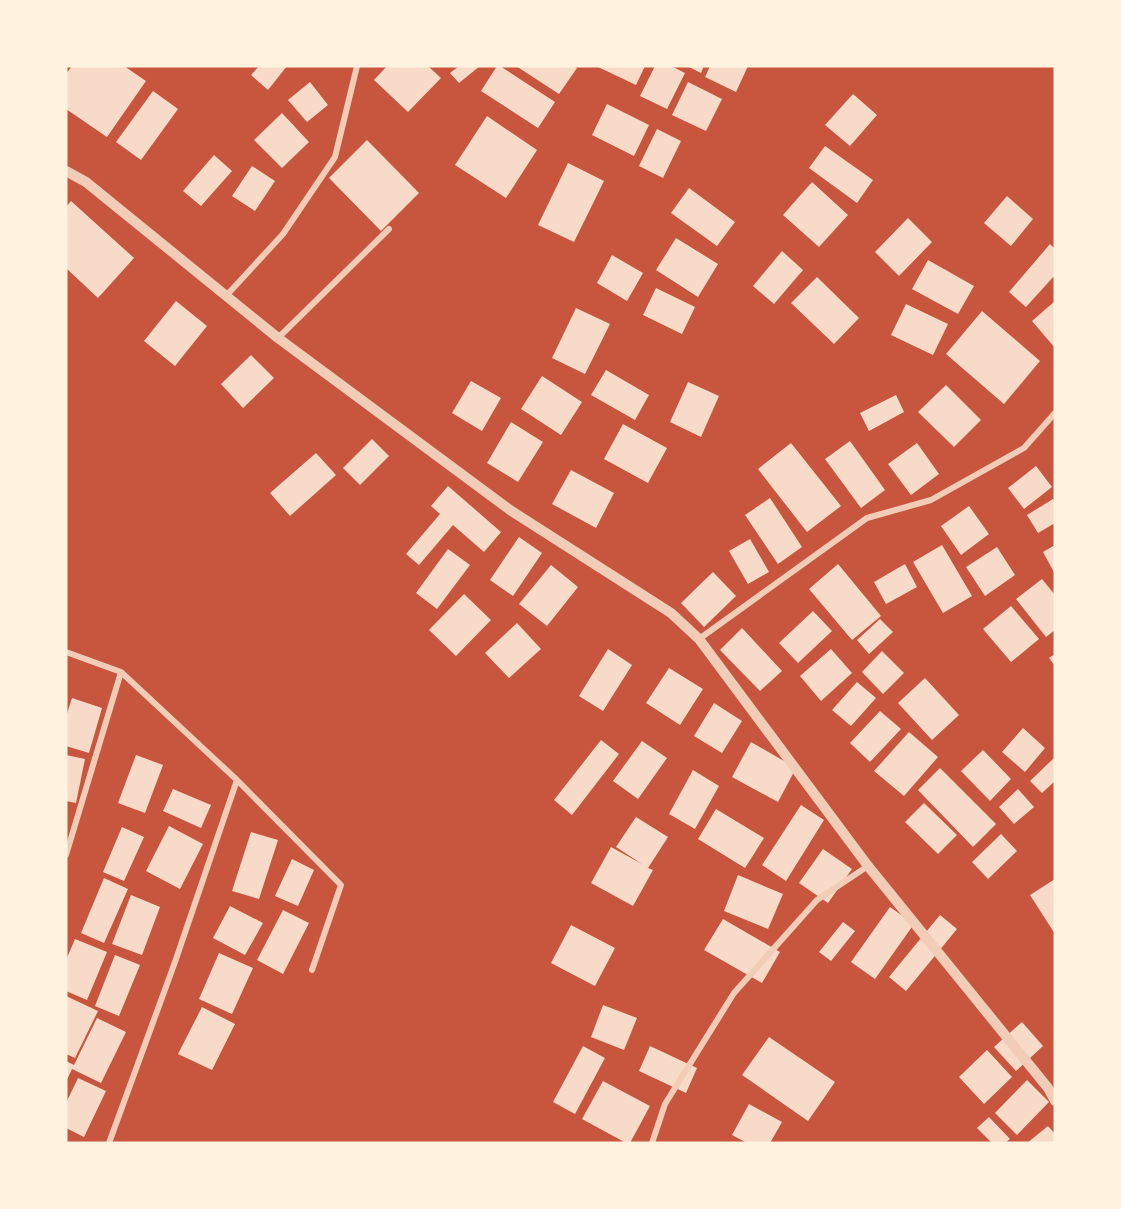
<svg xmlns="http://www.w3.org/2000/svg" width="1121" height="1209" font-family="'Work Sans',sans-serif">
	<rect width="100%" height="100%" fill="#c8553d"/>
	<path fill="#f7dbc8" d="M72,66H124L146,81L107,137L66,109V74Z
		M259,66H287L268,90L251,75Z
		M387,66H428L441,78L408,112L374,80Z
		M459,66H480L459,83L450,73Z
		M497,66H500L555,102L538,128L481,91Z
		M516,66H573L577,68L559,94Z
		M596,66H645L636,85Z
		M655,66H671L685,73L667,109L640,96Z
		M687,66H704L701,73Z
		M710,66H748L736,92L705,77Z
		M310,82L328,105L307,122L288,100Z
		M688,82L722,99L706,131L672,115Z
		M153,91L178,109L141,160L116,142Z
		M853,94L877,115L850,146L825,125Z
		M607,104L649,125L634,156L592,135Z
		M282,113L309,142L282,168L254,140Z
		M487,116L537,150L506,198L455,165Z
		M657,129L681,141L663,178L639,166Z
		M367,140L419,193L381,231L329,178Z
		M825,146L873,180L857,203L809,168Z
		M214,155L232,171L201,206L183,191Z
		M568,163L604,181L574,242L538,225Z
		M252,166L275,181L255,211L232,196Z
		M812,182L848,215L819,247L783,215Z
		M689,188L735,222L717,246L671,213Z
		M1007,196L1033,219L1011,246L984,223Z
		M71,201L134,258L98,298L66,268V207Z
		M908,218L932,242L899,276L875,252Z
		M676,238L718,264L698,297L656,270Z
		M1050,244L1055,249V275L1026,307L1009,292Z
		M782,251L803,270L774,304L753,286Z
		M612,255L643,273L627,301L597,283Z
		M928,260L974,286L958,314L912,289Z
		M817,277L859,318L834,344L791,303Z
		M656,288L695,307L682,334L643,315Z
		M176,301L207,326L175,366L144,341Z
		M1055,301V348L1032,321Z
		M906,304L948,324L933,355L891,335Z
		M576,308L610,324L585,374L552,358Z
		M982,311L1040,361L1004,404L946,354Z
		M251,355L274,378L243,408L221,384Z
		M606,370L649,395L635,420L591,395Z
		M542,376L582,402L561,435L521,409Z
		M471,381L501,398L482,431L452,413Z
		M688,382L719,396L701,437L670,422Z
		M946,385L981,420L954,447L918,412Z
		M896,395L904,412L869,431L860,413Z
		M511,422L543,442L518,482L487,463Z
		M623,424L667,448L648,483L604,459Z
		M372,439L389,456L360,485L343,468Z
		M850,441L885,490L861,508L825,459Z
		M791,443L841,506L807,532L758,469Z
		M917,443L939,474L911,495L888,464Z
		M316,453L336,475L290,516L270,493Z
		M1036,466L1052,487L1024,509L1008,488Z
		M571,470L614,493L596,528L552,504Z
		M448,486L501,532L484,552L453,525L419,565L406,554L440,514L431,506Z
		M770,498L802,547L778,564L745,515Z
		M1053,499L1055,503V523L1038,533L1027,515Z
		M969,506L989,534L961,555L941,526Z
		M519,537L542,553L513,596L490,580Z
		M750,539L769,572L748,584L729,551Z
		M942,545L972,596L943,613L913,562Z
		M1055,545V574L1043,552Z
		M997,547L1015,575L985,596L966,567Z
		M448,549L470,565L437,609L416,593Z
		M838,564L881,616L852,640L809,589Z
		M905,564L917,587L886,604L874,582Z
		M551,565L578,587L547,626L519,604Z
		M713,572L736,596L704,627L681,603Z
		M1042,579L1055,595V630L1046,637L1016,599Z
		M464,594L491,620L456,656L429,630Z
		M1011,606L1039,639L1011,662L983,629Z
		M813,611L832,631L798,663L779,643Z
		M880,619L893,632L869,654L857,640Z
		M517,623L541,649L509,678L485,653Z
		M742,628L782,671L760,691L720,650Z
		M608,649L632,665L603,711L579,696Z
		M831,649L852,673L821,701L800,676Z
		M882,651L904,673L883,694L862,672Z
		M1055,654V666L1049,658Z
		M669,668L703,689L680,725L646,703Z
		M925,678L959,715L932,740L898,703Z
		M857,682L876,698L851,726L832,710Z
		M72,698L102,708L89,753L66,746V717Z
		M714,703L742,721L722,753L694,736Z
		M880,711L901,729L870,762L850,743Z
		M1023,728L1045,748L1025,772L1002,752Z
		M909,732L938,757L904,796L874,771Z
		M601,740L619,754L572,815L554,800Z
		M642,741L667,758L638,799L613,781Z
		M751,742L796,768L778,802L732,777Z
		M983,750L1011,779L990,801L961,771Z
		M66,755L85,759L76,803L66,801Z
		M136,755L163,765L145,813L118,803Z
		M1055,757V781L1042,793L1030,781Z
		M940,768L996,824L973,847L918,790Z
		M693,770L719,786L695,829L669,814Z
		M173,789L211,805L201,828L163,811Z
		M1018,789L1034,807L1014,824L999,807Z
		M924,803L957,835L938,854L905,822Z
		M801,805L824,820L786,881L762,865Z
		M716,809L764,838L745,868L698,839Z
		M636,817L668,837L648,868L653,870L633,906L591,883L611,847L642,864L616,847Z
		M169,826L203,844L180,889L146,871Z
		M122,827L144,837L124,881L103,872Z
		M251,832L278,840L259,899L232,891Z
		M1001,834L1017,851L988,879L972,862Z
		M823,849L852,869L828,903L799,883Z
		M292,859L314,870L298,906L275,896Z
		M738,875L783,894L768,929L724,911Z
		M104,878L128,889L104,943L81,933Z
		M1055,879V934L1030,895Z
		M131,895L160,907L142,955L112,944Z
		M230,906L263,923L245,955L213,938Z
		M890,907L914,924L875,979L851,962Z
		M283,910L309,923L283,974L257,960Z
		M940,915L957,929L906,991L889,977Z
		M723,919L780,952L762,983L704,950Z
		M843,922L855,931L831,961L819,952Z
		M571,925L615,948L595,986L551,963Z
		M75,939L107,952L87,1000L66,991V960Z
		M219,953L253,968L232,1014L199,999Z
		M115,955L140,965L119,1016L95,1006Z
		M66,996L98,1011L75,1058L66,1054Z
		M603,1005L637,1018L624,1050L591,1037Z
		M202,1007L235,1024L212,1070L178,1054Z
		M97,1018L126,1032L101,1083L72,1069L66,1082V1061L74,1065Z
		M1022,1022L1043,1046L1016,1071L994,1047Z
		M769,1037L835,1082L808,1121L742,1075Z
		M583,1046L605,1058L575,1114L553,1102Z
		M650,1046L697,1068L686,1093L639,1071Z
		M987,1050L1012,1077L984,1104L959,1077Z
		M78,1078L106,1091L84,1137L66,1128V1103Z
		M1027,1080L1049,1102L1017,1135L995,1113Z
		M603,1081L650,1106L630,1143H626L582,1119Z
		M749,1104L782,1122L770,1143H747L732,1135Z
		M989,1117L1010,1139L1005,1143H992L977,1128Z
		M1048,1126L1055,1134V1143H1027Z"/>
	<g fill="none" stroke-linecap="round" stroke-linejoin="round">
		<path stroke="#f1ccb7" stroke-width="6" d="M226,296L283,234L335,157L357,66
			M278,338L389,229
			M699,639L867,518L931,500L1024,448L1055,413
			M66,652L121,672L237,780L341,885L312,970
			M66,855L121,672
			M109,1143L175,962L237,780
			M652,1143L665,1104L734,993L817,900L868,866"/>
		<path stroke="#f1ccb7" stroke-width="10" d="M66,171L86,182L278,338L510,510L671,613L699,639L868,866L1048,1088L1055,1101"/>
	</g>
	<rect width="1121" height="1209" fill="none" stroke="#fff3e0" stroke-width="135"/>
</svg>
